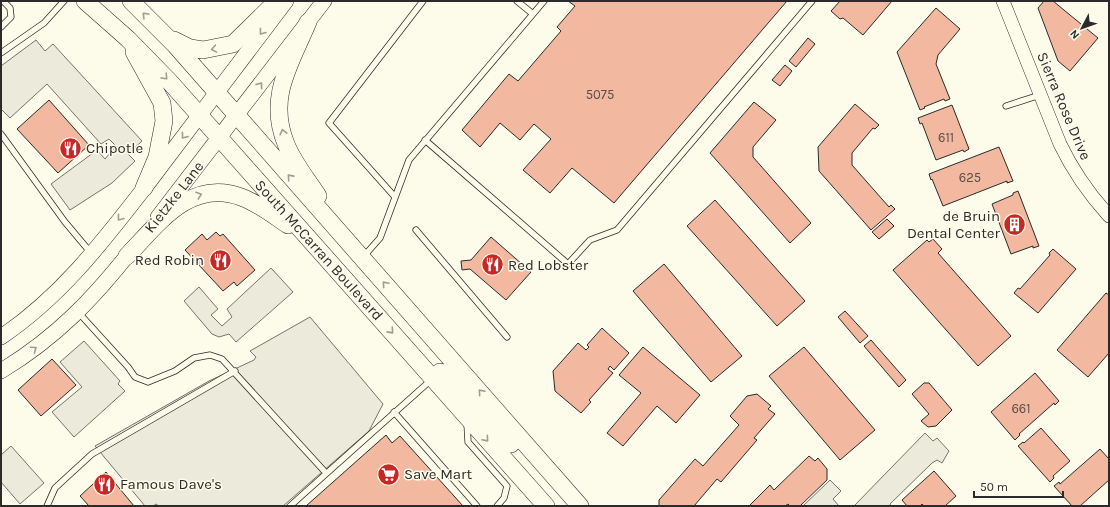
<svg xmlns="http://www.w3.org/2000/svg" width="1110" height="507" font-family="Karla,sans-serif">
	<rect width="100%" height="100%" fill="#fdfbea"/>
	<path fill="#eceadb" stroke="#74746e" d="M36,40L45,51L53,44L142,141L128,154L135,161L112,183L70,210L51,184L97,150L105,159L116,146L109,139L101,144L47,84L10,118L1,109V66Z
		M271,268L293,292L236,342L229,334L219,337L212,334L184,301L199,287L218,309L211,315L222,326L232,317L227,309Z
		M310,317L383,404L369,431L283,506H159L156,504L153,506H145L95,446L209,381L254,360L256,357L250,351Z
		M84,341L120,381L118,384L125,391L74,437L52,412L82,387L60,362Z
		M925,433L933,441L937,438L949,451L942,463L937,460L932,463L890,504L891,506H854Z
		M11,446L44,483L20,504L1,482V455Z
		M830,480L841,491L833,499L839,506H803Z"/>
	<path fill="#f2b8a0" stroke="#2b2b2b" d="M568,1H787L614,203L572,168L550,193L523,170L551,139L534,124L520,140L500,123L480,147L462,130L509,74L518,81L561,31L557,27L575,6Z
		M840,1H892L863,35L843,18L840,19L831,11Z
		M1044,1H1053L1098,38L1070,71L1058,61L1038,8Z
		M936,8L960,29L938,55L936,64L950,99L945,101L944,99L924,107L925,108L920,110L897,52Z
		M808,38L815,44L796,67L789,61Z
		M785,65L792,71L780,86L772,80Z
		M49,100L89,145L58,173L17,129Z
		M754,102L776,120L753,147V157L811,223L790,243L710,153Z
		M855,104L879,125L875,129L873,128L852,153V165L889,207L891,205L895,209L871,230L819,171L818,147Z
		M952,105L969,149L964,152L963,150L936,160L922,123L920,124L918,118Z
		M999,147L1013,181L1007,183V181L943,206L932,179L931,180L929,174Z
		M1018,191L1039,246L1033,248V246L1011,254L992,204L1013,195V193Z
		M715,200L805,301L777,326L687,226Z
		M887,219L894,226L879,239L872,232Z
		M216,232L220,236L223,234L255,270L237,286L234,282L223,291L185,250L202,234L207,240Z
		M491,237L531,272L506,300L470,269L462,270L461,261L471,260Z
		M933,239L942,249L938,253L1011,336L978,366L893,270L927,240L929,242Z
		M1053,249L1076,269L1038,313L1014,293L1018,288L1020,289L1050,255L1049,253Z
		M664,264L742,356L711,382L633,291Z
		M1106,293L1109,295V353L1088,377L1057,350Z
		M845,311L868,336L860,343L838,317Z
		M602,328L629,353L614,370L610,366L608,369L613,373L589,400L591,402L581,413L555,391L553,371L578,343L586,350L589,347L587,345Z
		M871,340L906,380L899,387L864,346Z
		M643,347L700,395L676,423L657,406L623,446L607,433L641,393L619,375Z
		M804,347L875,430L840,460L769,376Z
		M52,359L76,385L41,416L18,390Z
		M1035,373L1059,401L1055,405L1054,403L1019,434L1020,435L1015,440L991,412Z
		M924,383H929L952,410L936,426L928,427L921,421L929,414L912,394Z
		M757,394L771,406L768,409L775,414L754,438L757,440L721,482L717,479L694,506H659V500L695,459L703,466L739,425L730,416L747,396Z
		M1041,428L1070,461L1053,476L1054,478L1050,482L1018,446L1023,442L1024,443Z
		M386,435L392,443L400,436L463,506H306Z
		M1100,449L1109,459V480L1080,506H1072L1054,486L1059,482L1060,484Z
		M809,456L815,461L818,458L827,469V480L800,506H790L788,504L785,506H749L770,485L774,490Z
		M934,471L956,496L945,506H924L922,504L920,506H907L902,500Z
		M106,472L134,506H89L80,496Z"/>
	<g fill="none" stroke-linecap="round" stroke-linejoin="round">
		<defs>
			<path id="service" d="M517,1L533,14
				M1,27L11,17L10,8L3,1
				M1,53L44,23L64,1
				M1006,106L1040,95
				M1,134L65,222L91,253
				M425,140L568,264L590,240L617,230L812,1
				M395,197L329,123L423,1
				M416,230L507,337
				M364,256L380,238L409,160L544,1
				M78,312L128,367L135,377L148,382L175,371L194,358L210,355L222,359L326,473
				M394,412L477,506
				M467,423L468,442L507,486L504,498L497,506
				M47,506L55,488L92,454L235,371
				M290,506L431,380"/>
			<path id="tertiary" d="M1003,1L1060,144C1073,171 1089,194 1109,216"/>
			<path id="secondary" d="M158,217L324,1
				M1,337C62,296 104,240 149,182C195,122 240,61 286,1
				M1,371C57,337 94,298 134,247"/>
			<path id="primary" d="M85,1L128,39L169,81L546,506
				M131,1L175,45L580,506
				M308,22C290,65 267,97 286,144C293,162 307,179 318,196
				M174,40L190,48L203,50L233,44L277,1
				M134,52L162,103L164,121L157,157L144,188
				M127,256C158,224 190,178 241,197C258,203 273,215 288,225
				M433,378L440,372L448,375L511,444"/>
		</defs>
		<use href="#service" stroke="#2b2b2b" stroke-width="7"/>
		<use href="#tertiary" stroke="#2b2b2b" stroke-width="14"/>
		<use href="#secondary" stroke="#2b2b2b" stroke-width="16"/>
		<use href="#primary" stroke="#2b2b2b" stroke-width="18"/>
		<use href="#service" stroke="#fdfbea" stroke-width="5.5"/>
		<use href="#tertiary" stroke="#fdfbea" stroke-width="13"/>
		<use href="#secondary" stroke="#fdfbea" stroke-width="15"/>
		<use href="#primary" stroke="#fdfbea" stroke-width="17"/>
	</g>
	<defs><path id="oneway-chevron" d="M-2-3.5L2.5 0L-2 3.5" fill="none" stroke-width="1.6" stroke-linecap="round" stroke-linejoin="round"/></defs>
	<g stroke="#9e9d94">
		<use href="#oneway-chevron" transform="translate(145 15) rotate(-135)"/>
		<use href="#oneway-chevron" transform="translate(262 32) rotate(127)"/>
		<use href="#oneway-chevron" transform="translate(214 49) rotate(170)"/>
		<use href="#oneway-chevron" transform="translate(165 77) rotate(47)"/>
		<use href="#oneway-chevron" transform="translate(260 85) rotate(-53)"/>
		<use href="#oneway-chevron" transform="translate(283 132) rotate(-104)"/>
		<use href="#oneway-chevron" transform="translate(184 136) rotate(128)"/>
		<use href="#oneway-chevron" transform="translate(290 177) rotate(-132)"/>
		<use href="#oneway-chevron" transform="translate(199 195) rotate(-19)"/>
		<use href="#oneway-chevron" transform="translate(120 218) rotate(128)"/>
		<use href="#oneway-chevron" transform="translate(385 284) rotate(-131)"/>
		<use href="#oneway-chevron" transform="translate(391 331) rotate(48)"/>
		<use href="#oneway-chevron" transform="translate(34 349) rotate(-35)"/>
		<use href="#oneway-chevron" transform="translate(481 392) rotate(-131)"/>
		<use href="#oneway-chevron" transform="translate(486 439) rotate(49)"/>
	</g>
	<defs>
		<symbol id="restaurant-disc" viewBox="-11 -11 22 22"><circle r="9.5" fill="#c62828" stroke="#fdfbea"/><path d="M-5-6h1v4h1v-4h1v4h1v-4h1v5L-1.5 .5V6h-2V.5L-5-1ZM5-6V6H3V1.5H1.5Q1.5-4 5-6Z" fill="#fff"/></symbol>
		<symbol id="building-disc" viewBox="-11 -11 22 22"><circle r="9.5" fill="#c62828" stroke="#fdfbea"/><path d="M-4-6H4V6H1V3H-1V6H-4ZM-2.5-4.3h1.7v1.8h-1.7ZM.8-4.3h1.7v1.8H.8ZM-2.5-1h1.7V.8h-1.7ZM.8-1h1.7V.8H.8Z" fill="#fff"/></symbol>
		<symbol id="supermarket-disc" viewBox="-11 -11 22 22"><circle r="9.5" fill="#c62828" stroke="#fdfbea"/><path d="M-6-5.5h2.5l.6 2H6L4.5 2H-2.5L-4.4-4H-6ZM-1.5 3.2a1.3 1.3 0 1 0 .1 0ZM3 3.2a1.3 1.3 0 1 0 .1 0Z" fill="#fff"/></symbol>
	</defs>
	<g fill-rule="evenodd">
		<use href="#restaurant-disc" x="58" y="136" width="25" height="25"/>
		<use href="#building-disc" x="1002" y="212" width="25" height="25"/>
		<use href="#restaurant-disc" x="208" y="248" width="25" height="25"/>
		<use href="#restaurant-disc" x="480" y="252" width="25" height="25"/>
		<use href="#supermarket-disc" x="376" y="462" width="25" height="25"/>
		<use href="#restaurant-disc" x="92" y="472" width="25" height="25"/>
	</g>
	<g text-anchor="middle" stroke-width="3" stroke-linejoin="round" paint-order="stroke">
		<g font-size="13" fill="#5d4e48">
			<text x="600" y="99">5075</text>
			<text x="946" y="142">611</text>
			<text x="970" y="182">625</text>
			<text x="1021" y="413">661</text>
		</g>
		<g font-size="15" fill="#2b2b2b" stroke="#fdfbea">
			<text transform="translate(1064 106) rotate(67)" y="5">Sierra Rose Drive</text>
			<text transform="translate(174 197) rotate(-52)" y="5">Kietzke Lane</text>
			<text transform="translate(319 250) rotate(48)" y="5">South McCarran Boulevard</text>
		</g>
		<g font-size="15" fill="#2b2b2b" stroke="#fdfbea" text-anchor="start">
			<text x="86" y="153">Chipotle</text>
			<text x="1000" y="221" text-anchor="end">de Bruin<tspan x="1000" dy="17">Dental Center</tspan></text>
			<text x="204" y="265" text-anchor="end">Red Robin</text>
			<text x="508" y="270">Red Lobster</text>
			<text x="404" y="479">Save Mart</text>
			<text x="120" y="489">Famous Dave's</text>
		</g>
	</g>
	<rect width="1110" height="507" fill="none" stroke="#2b2b2b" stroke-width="4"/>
	<g transform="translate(1082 28) rotate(229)" stroke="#fdfbea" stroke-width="3" paint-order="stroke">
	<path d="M0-3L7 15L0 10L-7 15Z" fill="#2b2b2b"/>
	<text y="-6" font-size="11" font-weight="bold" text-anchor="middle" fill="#2b2b2b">N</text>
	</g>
	<path d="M974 491v6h89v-6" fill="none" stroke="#2b2b2b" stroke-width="2"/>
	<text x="980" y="491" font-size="12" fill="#2b2b2b" stroke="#fdfbea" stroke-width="3" paint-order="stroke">50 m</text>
</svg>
